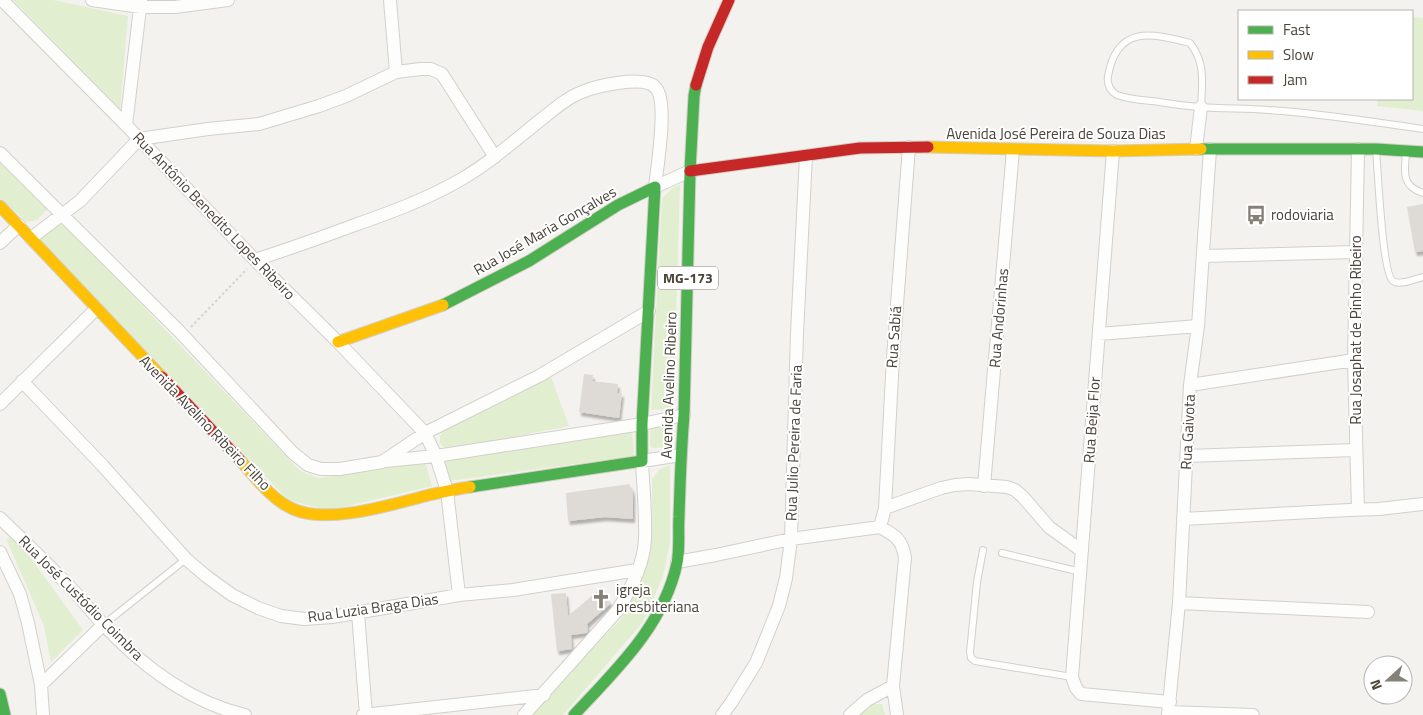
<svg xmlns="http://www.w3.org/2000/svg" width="1423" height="715" font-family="'Titillium Web',sans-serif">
	<defs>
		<filter id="shadow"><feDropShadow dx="2" dy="4" stdDeviation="1" flood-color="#0004"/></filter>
	</defs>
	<rect width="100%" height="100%" fill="#f4f2ee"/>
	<path fill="#e1eecf" d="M13,0H53L128,16L120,109Z
		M1412,17L1423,18V111L1377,106L1378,99H1412Z
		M0,158L49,208L37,220L27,222L0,198Z
		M680,185L673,409L651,410L662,198L673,188Z
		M61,220L297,468L304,473L319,478L425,462L432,486L335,509L326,510L288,500L40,239Z
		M551,377L569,426L451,449L445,448L440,443V436L444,430Z
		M674,423L673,447L652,448L650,446V430L652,428Z
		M632,430L634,456L449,481L442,460Z
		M670,465V542L663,576L643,622L563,715H529L621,619C636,595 649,569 651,541C653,520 652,499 652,479L660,469Z
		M12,537L17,541L30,557L83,630L51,662L44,626L7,541L8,538Z
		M868,704H882L885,715H860Z"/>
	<path fill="#dedbd6" filter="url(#shadow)" d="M1423,204V251L1415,252L1407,207Z
		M584,374L593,375L592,381L618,384L617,393H622L619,418L579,412Z
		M629,484L632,489L633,495V519L605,517L568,521L566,493Z
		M600,589L611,603L587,624L588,632L586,633L571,635L572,649L557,651L551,594L566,593L568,616Z"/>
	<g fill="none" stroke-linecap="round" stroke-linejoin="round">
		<defs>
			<path id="lane" d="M1201,107C1202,84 1206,63 1190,43C1151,33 1117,25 1108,76C1107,84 1110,91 1117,95C1130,100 1145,100 1159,102C1172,104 1186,106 1200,107C1223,109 1246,108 1268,110C1320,113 1372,122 1423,129
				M1376,150C1378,169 1382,274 1393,281C1400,286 1415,279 1423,277
				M1406,154C1404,173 1402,186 1423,193
				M983,550L977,582L970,652L971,658L975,661L1072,677
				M1002,553L1081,572
				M103,625L186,559"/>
			<path id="street" d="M2,0L126,125L255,260L338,342L425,433L436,456L447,491L459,595
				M92,0L140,7H175L228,0
				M390,0L396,72
				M126,125L141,0
				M1196,149L1201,107
				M1113,151L1072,677L1076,688L1081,694L1170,702
				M0,153L179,331L293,453L308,465L321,469H340L382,462L425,433L539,376L649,311
				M31,238L80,201L139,139L208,129L259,124L319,106L346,96L396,72L421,69H431L442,74L495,157
				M0,243L19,225
				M1203,256L1356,252
				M255,260C288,249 320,238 352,226C389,213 425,200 460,180C488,164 513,142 538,122C552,111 566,98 582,92C596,86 643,75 655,87C669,99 657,167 655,187L690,171
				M1099,334L1198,326
				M22,381L103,466L186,559L206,576L232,595L258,608L281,616L304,619L332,617L459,595L513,590L637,570
				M1190,385L1354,360
				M0,404L96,309
				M1187,456L1356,450
				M385,461L436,456L642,424L684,415
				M984,486L1013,150
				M885,508L941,488L955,485L969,484L1007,487L1015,490L1023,497L1049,527L1082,551
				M1358,510L1354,360L1358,149
				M0,518C21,538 42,558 62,579C77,593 89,609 103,624C141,665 190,702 245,715
				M1183,519L1349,510L1379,509L1423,504
				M880,527L885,508L893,357L909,147
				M880,527C896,536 902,539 905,558L893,686L897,715
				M0,552L20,594L28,623L41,685L43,715
				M677,562L716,555L791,539L880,527
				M1179,603L1368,612
				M358,613L366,715
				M41,685L103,625
				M1168,712L1253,715
				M363,715L544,695
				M524,715L617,611C630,591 644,563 645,539C646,513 643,486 642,461L681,455
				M722,715L731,703L756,663L779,606L786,578L791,539L797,333L806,156
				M850,715L867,700L893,686
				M1168,715L1179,603L1190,385L1198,326L1210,149"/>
			<path id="fast" d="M1201,149H1376L1423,152
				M443,305L529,261L618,205L655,187L642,424V461L470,487
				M0,694L5,715
				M574,715C615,671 664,625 677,563C680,549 678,532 679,517C680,483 681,449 684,415L690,171L694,96L696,85"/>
			<path id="slow" d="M928,147L1113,151L1201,149
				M0,206L162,377
				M338,342L443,305
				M240,460C255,477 272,500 293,509C328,525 393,504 429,495C443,492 456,489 470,487"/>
			<path id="jam" d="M696,85L708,47L729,0
				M690,171L860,148L928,147
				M162,377L240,460"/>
		</defs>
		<use href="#lane" stroke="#d2d0cb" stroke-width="8"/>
		<use href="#street" stroke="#d2d0cb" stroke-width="14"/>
		<use href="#fast" stroke="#d3cfc5" stroke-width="13"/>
		<use href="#slow" stroke="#d3cfc5" stroke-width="13"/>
		<use href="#jam" stroke="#d3cfc5" stroke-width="13"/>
		<path stroke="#d3d2cc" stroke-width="2" stroke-dasharray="2.5 2.5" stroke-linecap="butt" d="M191,327L247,269"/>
		<use href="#lane" stroke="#fdfdfc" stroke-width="6"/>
		<use href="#street" stroke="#fdfdfc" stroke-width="12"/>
		<use href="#fast" stroke="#4caf50" stroke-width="11"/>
		<use href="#slow" stroke="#ffc107" stroke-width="11"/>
		<use href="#jam" stroke="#c62828" stroke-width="11"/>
	</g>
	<defs>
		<symbol id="bus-bare" viewBox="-9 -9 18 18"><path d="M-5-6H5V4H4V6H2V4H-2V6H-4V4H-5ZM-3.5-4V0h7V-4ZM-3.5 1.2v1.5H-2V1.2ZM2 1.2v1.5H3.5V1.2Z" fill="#868178" stroke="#fff" stroke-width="2.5" paint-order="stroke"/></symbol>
		<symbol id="church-bare" viewBox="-9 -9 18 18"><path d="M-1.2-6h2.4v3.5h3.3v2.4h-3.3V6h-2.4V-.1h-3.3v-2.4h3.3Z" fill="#868178" stroke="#fff" stroke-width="2.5" paint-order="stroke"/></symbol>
	</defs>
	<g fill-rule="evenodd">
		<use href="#bus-bare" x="1242" y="201" width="28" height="28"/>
		<use href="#church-bare" x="587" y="585" width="28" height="28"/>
	</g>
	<g text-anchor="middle" stroke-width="4" stroke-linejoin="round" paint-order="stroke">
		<rect fill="#fff" stroke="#817c74" stroke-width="1" x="658" y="266.5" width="60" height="23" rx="4"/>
		<g font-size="14" font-weight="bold" fill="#4b4439">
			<text x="688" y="283">MG-173</text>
		</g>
		<g font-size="15" fill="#4b4439" stroke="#fff">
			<text x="1056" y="139">Avenida José Pereira de Souza Dias</text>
			<text transform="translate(214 216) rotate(46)" y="5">Rua Antônio Benedito Lopes Ribeiro</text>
			<text transform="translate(545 231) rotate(-30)" y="5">Rua José Maria Gonçalves</text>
			<text transform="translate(999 318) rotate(-85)" y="5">Rua Andorinhas</text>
			<text transform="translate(1356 330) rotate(-90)" y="5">Rua Josaphat de Pinho Ribeiro</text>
			<text transform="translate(894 337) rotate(-86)" y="5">Rua Sabiá</text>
			<text transform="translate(669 385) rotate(-88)" y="5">Avenida Avelino Ribeiro</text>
			<text transform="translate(1092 420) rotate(-86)" y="5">Rua Beija Flor</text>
			<text transform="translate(205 423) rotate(46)" y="5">Avenida Avelino Ribeiro Filho</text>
			<text transform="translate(1188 432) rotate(-87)" y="5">Rua Gaivota</text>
			<text transform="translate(794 443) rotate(-88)" y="5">Rua Julio Pereira de Faria</text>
			<text transform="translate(81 598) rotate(45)" y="5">Rua José Custódio Coimbra</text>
			<text transform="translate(373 608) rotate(-8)" y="5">Rua Luzia Braga Dias</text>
		</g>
		<g font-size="15" fill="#4b4439" stroke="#fff" text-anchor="start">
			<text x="1271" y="220">rodoviaria</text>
			<text x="616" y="595">igreja<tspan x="616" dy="17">presbiteriana</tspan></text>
		</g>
	</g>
	<rect x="1238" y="10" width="175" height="90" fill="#ffffff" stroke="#b7b4b0"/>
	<rect x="1248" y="26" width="25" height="8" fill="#4caf50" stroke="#b7b4b0"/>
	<text x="1283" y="35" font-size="15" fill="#4b4439">Fast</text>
	<rect x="1248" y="51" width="25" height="8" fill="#ffc107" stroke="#b7b4b0"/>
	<text x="1283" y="60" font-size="15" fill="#4b4439">Slow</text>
	<rect x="1248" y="76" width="25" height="8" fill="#c62828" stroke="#b7b4b0"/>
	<text x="1283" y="85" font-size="15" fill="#4b4439">Jam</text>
	<g transform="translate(1388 680) rotate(249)"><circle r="24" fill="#ffffff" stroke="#b7b4b0"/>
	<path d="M0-4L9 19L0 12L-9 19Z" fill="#868178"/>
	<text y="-8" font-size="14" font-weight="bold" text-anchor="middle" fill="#4b4439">N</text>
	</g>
</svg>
